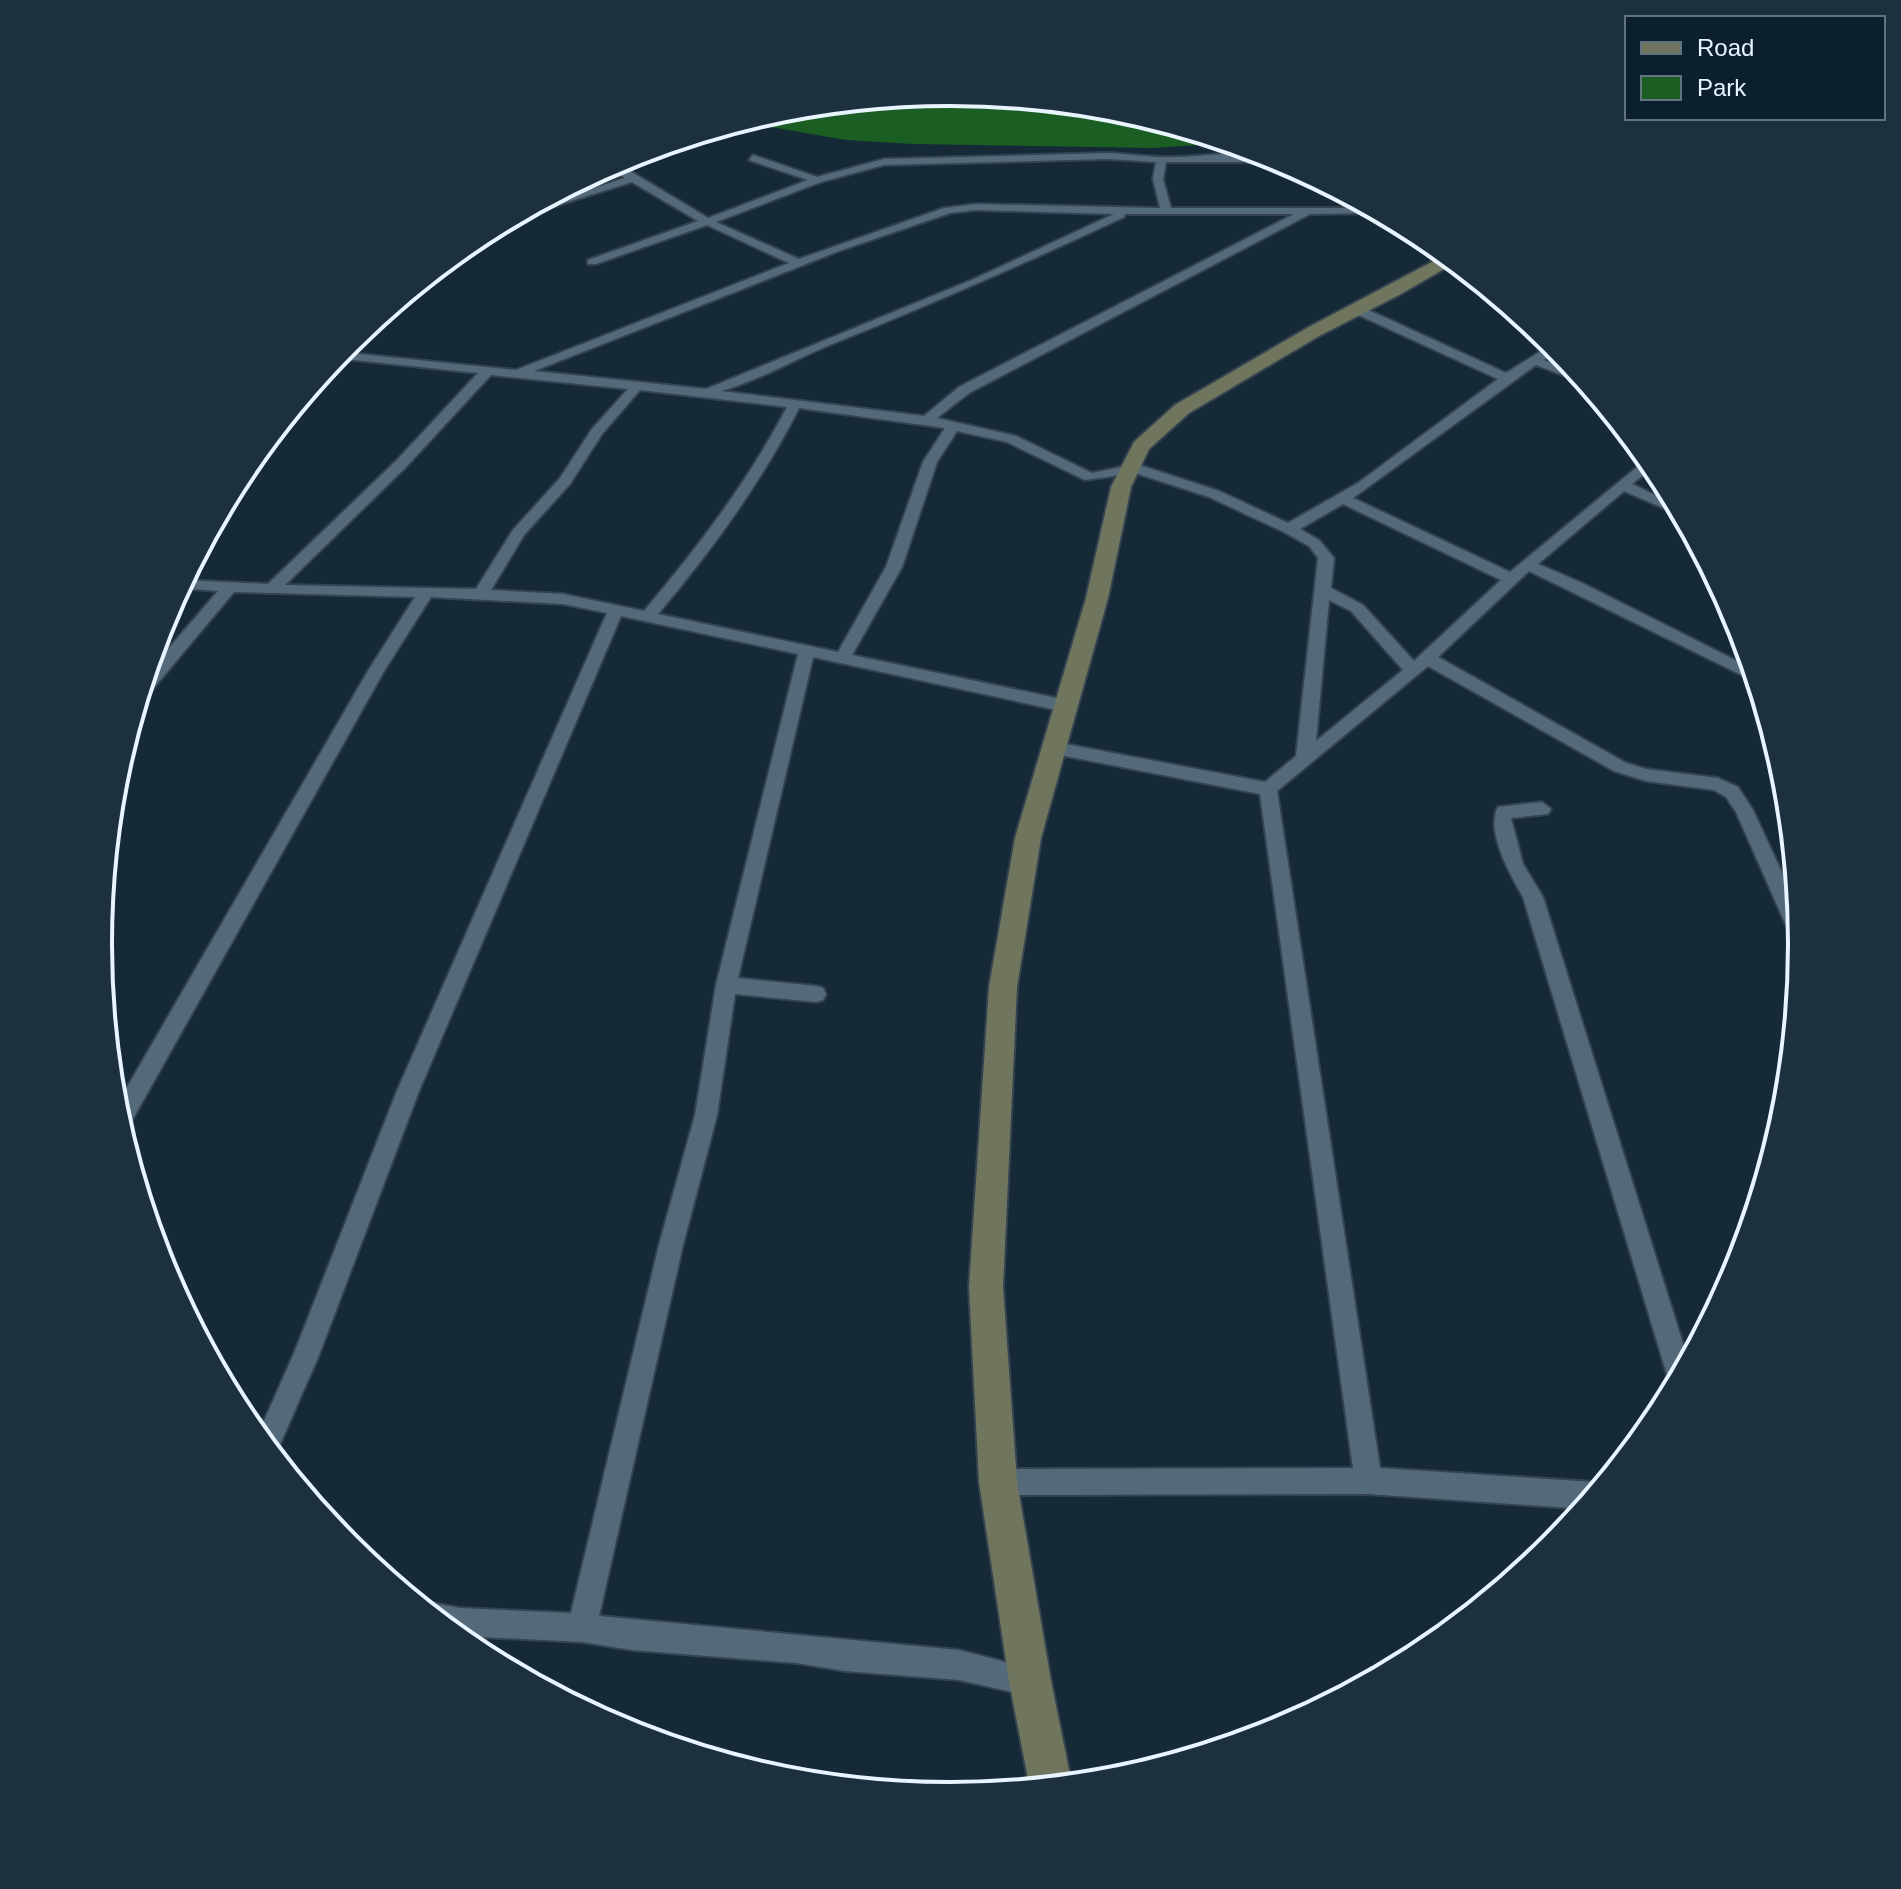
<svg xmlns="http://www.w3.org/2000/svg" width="1901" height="1889" font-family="Helvetica,sans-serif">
	<rect width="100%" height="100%" fill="#152937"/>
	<path fill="#1a5e23" d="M951,92L1117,108L1231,143L1152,148L913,144L846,140L753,124L703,133L780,110L868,106Z"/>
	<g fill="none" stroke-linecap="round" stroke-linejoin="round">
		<defs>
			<path id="street" d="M1108,153C1131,154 1155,158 1178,157C1208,156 1259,147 1286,162H1166L1163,179L1171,208H1372L1382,213L1310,214L969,393L937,418L1016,436L1092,473L1136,464L1219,491L1288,523L1358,483L1498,379L1354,313V307H1362L1506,373L1554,343L1560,350L1544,360L1581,375L1589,385L1536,365L1353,498L1510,572L1648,458L1655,465L1632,484L1678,506L1684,517L1624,491L1538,564L1582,583L1753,669L1756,682L1529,571L1438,657L1626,763L1646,769L1718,778L1738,787L1753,810L1800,912L1803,949L1796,947L1793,941L1736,812L1726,797L1714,790L1646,781L1614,771L1428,666L1277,791L1380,1468L1595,1482L1604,1486L1585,1509L1368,1494L998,1495L988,1492L985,1482L988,1472L998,1469L1353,1468L1260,794L1055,754L1046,748L1055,742L1265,782L1296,756L1318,558L1309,546L1284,532L1209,497L1135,473L1085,480L1007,442L957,431L937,462L902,567L852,655L1066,700L1074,706L1066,712L813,657L738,978L816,986L823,988L826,994L823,1000L816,1002L735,994L717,1115L683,1245L599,1616L959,1650L1040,1671L1045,1681L1040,1691L1030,1696L959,1680L845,1671L797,1663L632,1650L582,1642L460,1636L422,1607L432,1603L460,1608L571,1613L659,1245L695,1115L716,985L798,654L621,616L419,1091L319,1355L274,1458L257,1437L295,1351L397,1091L607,613L563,604L431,597L384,671L126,1131L121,1133L114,1110L368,671L415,597L234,592L146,697L139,698L145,676L218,591L179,588L184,580L268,584L396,461L478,373L334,358L340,352L516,370L789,263L707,225L596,264H588V260L698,221L632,182L498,224L520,212L625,178L607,166L615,162L708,218L808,180L749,160L753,155L817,177L884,159ZM1108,159L1156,162L1153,179L1160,208L976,204L944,208L799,259L716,222L821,182L884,165ZM976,210L1114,214L974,279L706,389L534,371L839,251L950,213ZM1125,214H1294L959,387L924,416L721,391C757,381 792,361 827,346C927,306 1026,263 1124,217ZM491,375L628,389L592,429L560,478L513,530L476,589L285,585L406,467ZM640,390L787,407C748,482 698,547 644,611L563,594L491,590L524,535L570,484L602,434ZM799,408L945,428L923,462L886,567L838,652L658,614C712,550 761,483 799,408ZM1343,504L1501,580L1414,661L1363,605L1331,588L1334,558L1319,540L1300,529ZM1329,600L1351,611L1403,670L1316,741Z
				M1542,802L1551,809L1548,814L1511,818L1523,864L1543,897L1689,1363L1675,1388L1668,1378L1523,897C1511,876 1485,831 1498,807Z"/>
			<path id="secondary" d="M1447,254L1456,262L1399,295L1319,336L1189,413L1149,449L1131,487L1108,598L1041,838L1017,987L1003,1287L1017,1482L1051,1681L1072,1785L1030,1789L1009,1681L979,1482L969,1287L989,987L1015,838L1086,598L1111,487L1134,442L1175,405L1307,328Z"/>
		</defs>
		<use href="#street" stroke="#34434f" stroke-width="4"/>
		<use href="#secondary" stroke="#34434f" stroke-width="4"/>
		<use href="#street" fill="#546a7a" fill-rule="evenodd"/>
		<use href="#secondary" fill="#70765d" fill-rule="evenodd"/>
	</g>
	<path d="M0 0H1901V1889H0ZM112 944a838 838 0 1 1 1676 0a838 838 0 1 1-1676 0Z" fill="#1d303e" fill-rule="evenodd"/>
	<path fill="none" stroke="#e8f4fe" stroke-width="4" d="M112 944a838 838 0 1 1 1676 0a838 838 0 1 1-1676 0Z"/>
	<rect x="1625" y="16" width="260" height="104" fill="#0b1f2d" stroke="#637481" stroke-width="2"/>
	<rect x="1641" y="42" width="40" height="12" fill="#70765d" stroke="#637481" stroke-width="2"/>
	<text x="1697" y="56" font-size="24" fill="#e8f4fe">Road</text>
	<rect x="1641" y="76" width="40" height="24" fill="#1a5e23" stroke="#637481" stroke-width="2"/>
	<text x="1697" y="96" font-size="24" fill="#e8f4fe">Park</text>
</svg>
